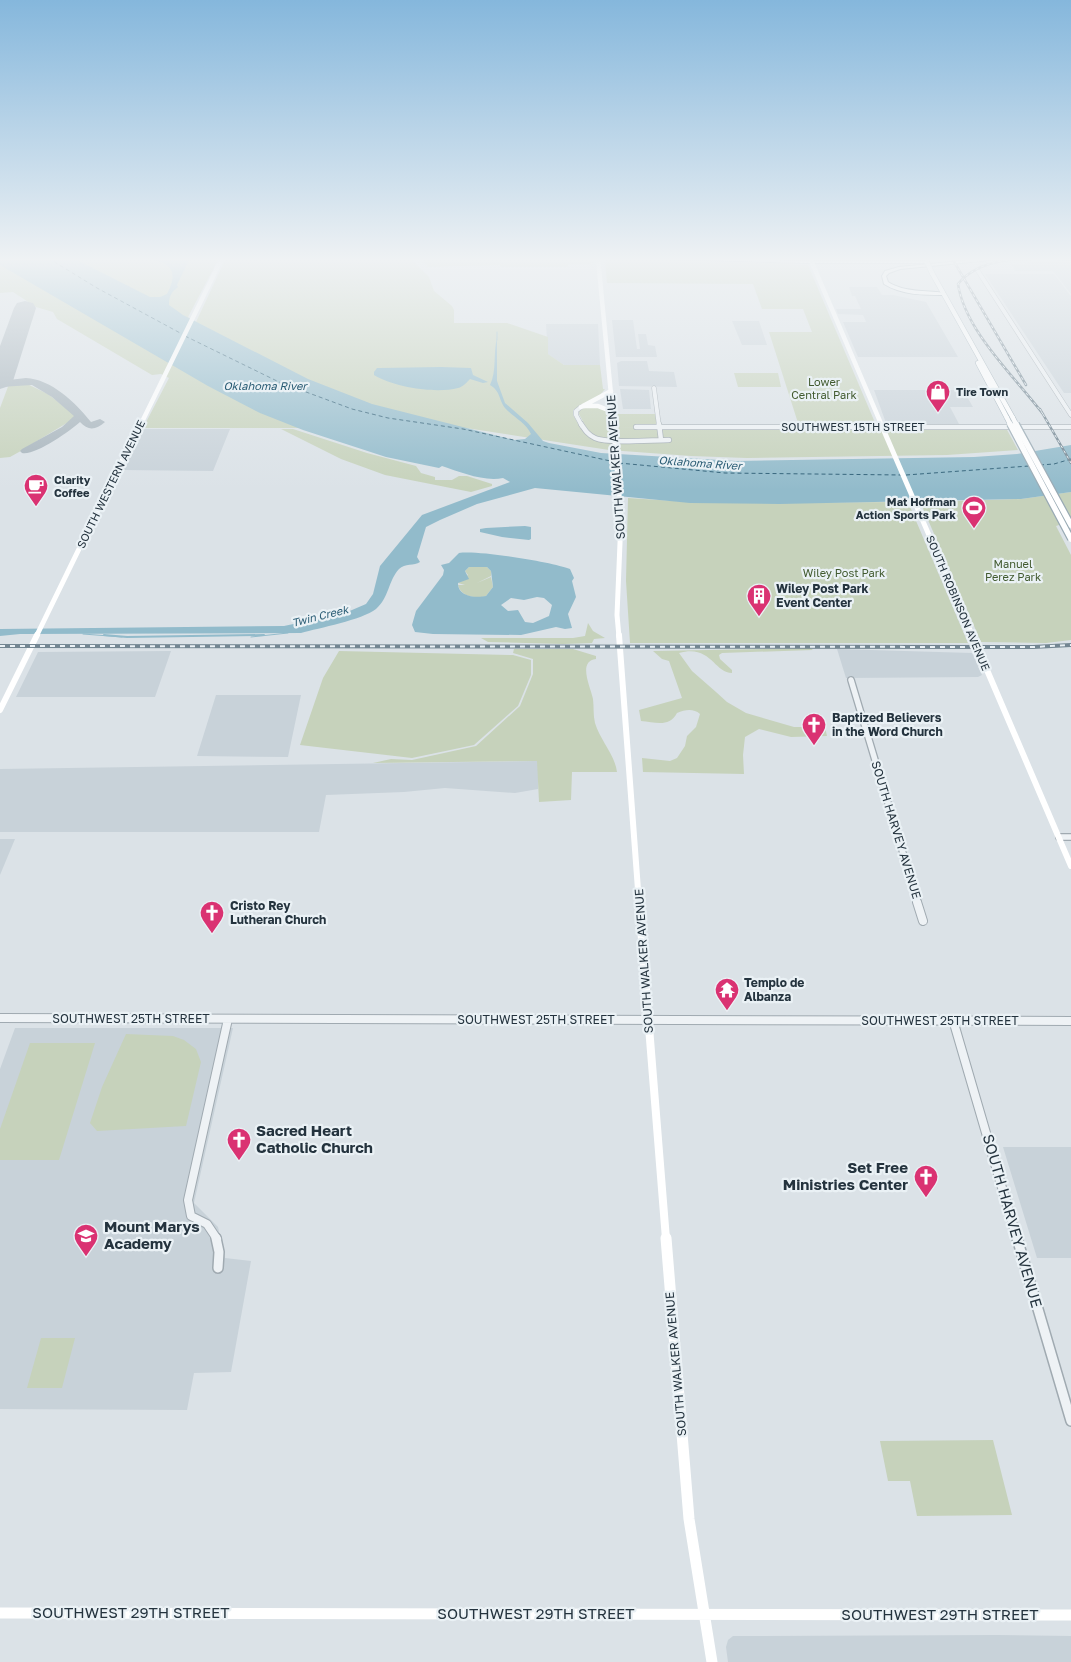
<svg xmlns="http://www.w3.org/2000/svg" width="1071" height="1662" font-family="'Golos Text',sans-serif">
	<rect width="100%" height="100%" fill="#dbe2e7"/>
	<path fill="#c8d2d9" d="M1071,260V294L1053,271H1015L1012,265L1045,261Z
		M985,274H1054L1071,296V393H1064Z
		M849,287H877L882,295H893L926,302L958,357H858L843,322H866L863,315L838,314L836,309H861L855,296H852Z
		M612,320H633L637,349H640L638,334H646L648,345L655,346L657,357H616Z
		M732,321H759L767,345H742Z
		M546,324H598L600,365H564L552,357L548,354Z
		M621,361H647L649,371L674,372L677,387L619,386L617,363Z
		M620,389L649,390L651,409H623Z
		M874,390H963L973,407H950L959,424H889L886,423Z
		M143,429H230L213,471L123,470Z
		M837,649L972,653L982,675L978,677L846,678Z
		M171,651L155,697H16L38,652Z
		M216,695H301L288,757L197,756Z
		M538,761V789L515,793L445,788L404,792L326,795L319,832H0V769Z
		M0,839H15L0,875Z
		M15,1028H233L194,1203L218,1227L225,1258L251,1261L231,1372L194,1373L187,1410L0,1409V1069Z
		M1003,1147H1071V1258H1037Z
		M997,1635L1071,1636V1662H728L726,1647L728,1640L733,1636Z"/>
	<path fill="#c6d2bb" d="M0,258H219L188,317L196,322L226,258H410L429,277L434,291L452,306L454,310V323H507L548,337V354L564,365H600L603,389H605L600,395L573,410V415L580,427H586L579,414V410L592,406L607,411L609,427L1006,428L1018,450L947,455L747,458L691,456L609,450L466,428H143L169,378L161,374L152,375L57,319L53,312L36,307L13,292L0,293Z
		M421,258H574L590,260L591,264H568V267H500V265L428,267Z
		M605,260H700L808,265L876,425L801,426L798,423L769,332H812L803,309H762L753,284L607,283Z
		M734,373H778L781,387H738Z
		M25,383L48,394L76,416L75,418L19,452L10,457L0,458V408L9,384Z
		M617,414H655L657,423L653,427H619Z
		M281,429H293L367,453L416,466L421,473L435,477V480H452L459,476H467L492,484V486L471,492L385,475L341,459Z
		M1071,492V521L1056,526L1071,555V640L1046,643L981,642L922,506L923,505L922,502L1021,499Z
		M628,498L705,503L908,502L968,643H630L626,581Z
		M469,567H487L491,571V576L477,583L491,577L493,587L486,596C476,599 461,597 458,585H465L458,583L468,575L465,571Z
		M588,623L593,631L605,638L594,639L592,643L563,644L488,642L481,638H573L585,636Z
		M810,648L813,650L722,653L719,655L720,659L732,670V673C714,673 711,644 679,653L692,671L716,692L727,702L746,713L794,727H825L827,736L791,737L759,729L745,737L743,755L744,774L643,772L642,758L670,761L677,758L685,746L687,736L696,727L700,714C693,708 685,710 677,713C669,728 655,722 641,721L639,710L682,698L669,661L662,659L653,651Z
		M514,649H573L596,656V659C577,661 591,688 593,699C594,707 593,715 595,723C600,740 615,755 617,772H572L571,800L539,802L537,761L373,763L391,759L412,760L476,746L520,706L533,674V659L513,653Z
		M339,651L513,655L531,660V675L518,706L474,745L412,758L300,745L323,678Z
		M126,1034L173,1036L184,1040L196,1049L201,1062L186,1126L97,1131L90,1123L102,1087Z
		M30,1043H95L59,1160H0V1129Z
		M41,1338H75L62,1388H27Z
		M993,1440L1012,1515L917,1516L910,1481H888L880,1441Z"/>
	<path fill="#92bbcb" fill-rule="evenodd" d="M0,258H73L150,297H160L167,294C180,269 169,263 147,258H190L177,285L178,287C171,292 169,297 169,305L183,315L308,379L372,404L514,440L525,439L531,434C526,423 513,417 505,408C498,398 501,392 490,385C497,371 493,352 497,338V381L505,403L528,423L543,441L549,443L601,453L736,461L974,457L1017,454L1071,445V492L1021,499L779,504L690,503L535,488L477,504L440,520L426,527L417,557L420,562C414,566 405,563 399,569C388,581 389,598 376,609C362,620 319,628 301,633L20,634L0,636V629L284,626L345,613L366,604L373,594L380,566L422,515L510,482L503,478C484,482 460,472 442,466L439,468L386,457L303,430L260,413L208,386L0,265Z
		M441,367L471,368L473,375L488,382L483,383L470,379C467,382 463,387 458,388C435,394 394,387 374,375V372L377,368H380Z
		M525,526L531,527V539L529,540L502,537L480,532V529L486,528Z
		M459,553C478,550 552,562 570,569L574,578L572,581L576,597L568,614L572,628L565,629L556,627L521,635L433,634L415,632L412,625L416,611L443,575L444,570L441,565L449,563ZM469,567H487L491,571L493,587L486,596C476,598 458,597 458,583L469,579L465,571ZM537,597L544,598L552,605L549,616L533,623L525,622L518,610L508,611L501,605L511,598L524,600Z"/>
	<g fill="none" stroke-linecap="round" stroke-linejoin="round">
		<path stroke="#92bbcb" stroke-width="1" d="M497,332V340
			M83,634L122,637
			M251,637L288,633"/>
		<path stroke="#92bbcb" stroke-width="2" d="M104,635L127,637L264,635"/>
		<path stroke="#2b5d75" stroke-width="1" stroke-dasharray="4 3" stroke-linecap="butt" d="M48,258L97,288L182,334
			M185,336L279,382L352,409L388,418L463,429L615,462
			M619,463L725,473L902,475
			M1040,465L1054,464L1071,459
			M906,475L1029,466"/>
		<path fill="#a7b4bc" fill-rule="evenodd" d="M26,378C51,379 76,403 91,422L100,419L105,422C96,430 88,431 80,422C70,431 35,456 22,453L20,451L22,449L62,427L74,416L52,397L32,385L0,387V381Z"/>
		<path fill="#a7b4bc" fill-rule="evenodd" d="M25,301L33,303L36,308L13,381L9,386L0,389V346L14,308L17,303Z"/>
		<defs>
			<path id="tertiary-far4" d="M978,271L1071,415
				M654,388L659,426
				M581,407L576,411V415L582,426"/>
			<path id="tertiary-far3" d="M581,424C585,430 588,435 595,438C609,444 652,440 669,440
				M659,424L661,440
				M636,427H1071"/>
			<path id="tertiary-far2" d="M851,680L918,903
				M1059,837H1071"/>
			<path id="tertiary-far1" d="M917,902L923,921
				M0,1018L1071,1021
				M953,1020L1017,1239
				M217,1239L207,1224L191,1216L188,1200L228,1019"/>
			<path id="tertiary" d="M216,1238L219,1252L218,1268
				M1017,1238L1071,1421"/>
			<path id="primary" d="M932,273L1013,418
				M978,363L1007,418"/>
			<path id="motorway" d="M669,258L805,261H927L929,262L927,263H805L671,259Z
				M919,258H955L953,259H921Z
				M991,258H1003L1001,259L900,269L889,273L886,276L888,282C906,293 925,290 945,293V295H943C922,295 902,295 884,284L882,276L885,271L899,267Z"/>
		</defs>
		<use href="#tertiary-far4" stroke="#a0aab1" stroke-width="5"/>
		<use href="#tertiary-far3" stroke="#a0aab1" stroke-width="6"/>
		<use href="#tertiary-far2" stroke="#a0aab1" stroke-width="8"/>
		<use href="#tertiary-far1" stroke="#a0aab1" stroke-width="10"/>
		<use href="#tertiary" stroke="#a0aab1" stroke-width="12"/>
		<use href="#primary" stroke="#99aab4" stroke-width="5.5"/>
		<use href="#motorway" stroke="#81939f" stroke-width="2"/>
		<use href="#tertiary-far4" stroke="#eef2f5" stroke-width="4"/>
		<use href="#tertiary-far3" stroke="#eef2f5" stroke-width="4.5"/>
		<use href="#tertiary-far2" stroke="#eef2f5" stroke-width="5.5"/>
		<use href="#tertiary-far1" stroke="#eef2f5" stroke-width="8"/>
		<use href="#tertiary" stroke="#eef2f5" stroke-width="9"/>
		<path stroke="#fff" stroke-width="4.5" d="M598,258L614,426
			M813,265L882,426
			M583,406H598L613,412
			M581,407L611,391
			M140,426L222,258"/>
		<path stroke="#fff" stroke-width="5" d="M613,424L614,430
			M881,424L973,637
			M36,637L140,424
			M619,637L617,615L621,519"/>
		<path stroke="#fff" stroke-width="6" d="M619,635L639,903
			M972,635L1071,866
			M0,710L37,635"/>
		<path stroke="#fff" stroke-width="8" d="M639,902L666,1239"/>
		<path stroke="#fff" stroke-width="11" d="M666,1238L689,1519L712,1662
			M0,1613L1071,1615"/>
		<use href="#primary" stroke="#fff" stroke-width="4.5"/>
		<use href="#motorway" fill="#fff" fill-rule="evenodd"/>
		<defs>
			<path id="rail-far1" d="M952,258L1026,385
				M1040,409L1071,463
				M1043,414C1015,377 965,331 958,284C983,253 1035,259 1071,259"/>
			<path id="rail" d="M0,646L1033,647L1071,645"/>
		</defs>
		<use href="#rail-far1" stroke="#738692" stroke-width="2.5"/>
		<use href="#rail" stroke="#738692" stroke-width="4"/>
		<use href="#rail-far1" stroke="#eaf1f5" stroke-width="1" stroke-dasharray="3" stroke-linecap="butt"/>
		<use href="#rail" stroke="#eaf1f5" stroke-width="2" stroke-dasharray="5" stroke-linecap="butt"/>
		<defs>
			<path id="primary-bridge-far1" d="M927,262L932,273
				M1007,418L1011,426
				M1013,418L1017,426"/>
			<path id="primary-bridge" d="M1010,424L1071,539
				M1016,424L1071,525"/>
		</defs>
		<use href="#primary-bridge-far1" stroke="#99aab4" stroke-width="5.5" stroke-linecap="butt"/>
		<use href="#primary-bridge" stroke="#99aab4" stroke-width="8" stroke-linecap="butt"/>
		<path stroke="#fff" stroke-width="4.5" d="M810,258L813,265"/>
		<path stroke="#fff" stroke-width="5" d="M614,430L621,519"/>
		<use href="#primary-bridge-far1" stroke="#fff" stroke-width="4.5"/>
		<use href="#primary-bridge" stroke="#fff" stroke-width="5.5"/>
	</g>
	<linearGradient id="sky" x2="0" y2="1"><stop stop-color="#85b7dc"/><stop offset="0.53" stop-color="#eff2f4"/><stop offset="1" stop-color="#eff2f4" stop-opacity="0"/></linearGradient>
	<rect width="1071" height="490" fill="url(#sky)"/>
	<defs>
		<symbol id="shop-pin" viewBox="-11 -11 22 30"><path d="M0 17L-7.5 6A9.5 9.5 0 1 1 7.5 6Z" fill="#da3272" stroke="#eaf1f5"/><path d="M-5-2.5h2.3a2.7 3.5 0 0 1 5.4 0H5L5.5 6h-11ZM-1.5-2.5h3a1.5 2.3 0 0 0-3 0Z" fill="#fff"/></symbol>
		<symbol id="cafe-pin" viewBox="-11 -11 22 30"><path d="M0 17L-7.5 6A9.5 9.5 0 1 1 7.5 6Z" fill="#da3272" stroke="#eaf1f5"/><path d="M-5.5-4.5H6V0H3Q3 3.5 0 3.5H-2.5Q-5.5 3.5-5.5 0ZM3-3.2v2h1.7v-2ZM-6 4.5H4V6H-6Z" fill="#fff"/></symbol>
		<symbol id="stadium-pin" viewBox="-11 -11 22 30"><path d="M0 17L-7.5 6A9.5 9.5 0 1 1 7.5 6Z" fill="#da3272" stroke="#eaf1f5"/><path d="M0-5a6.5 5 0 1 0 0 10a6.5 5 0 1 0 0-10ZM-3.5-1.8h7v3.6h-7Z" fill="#fff"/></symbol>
		<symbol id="building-pin" viewBox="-11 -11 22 30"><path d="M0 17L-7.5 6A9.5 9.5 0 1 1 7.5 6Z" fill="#da3272" stroke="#eaf1f5"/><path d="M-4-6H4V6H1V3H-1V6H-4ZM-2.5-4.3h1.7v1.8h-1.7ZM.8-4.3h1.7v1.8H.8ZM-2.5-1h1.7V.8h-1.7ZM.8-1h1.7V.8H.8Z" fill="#fff"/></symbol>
		<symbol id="church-pin" viewBox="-11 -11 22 30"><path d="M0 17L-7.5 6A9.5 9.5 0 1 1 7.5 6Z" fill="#da3272" stroke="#eaf1f5"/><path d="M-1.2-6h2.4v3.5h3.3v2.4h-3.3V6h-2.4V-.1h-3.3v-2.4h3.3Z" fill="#fff"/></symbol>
		<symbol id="temple-pin" viewBox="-11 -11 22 30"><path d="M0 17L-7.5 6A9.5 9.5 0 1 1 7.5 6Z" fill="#da3272" stroke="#eaf1f5"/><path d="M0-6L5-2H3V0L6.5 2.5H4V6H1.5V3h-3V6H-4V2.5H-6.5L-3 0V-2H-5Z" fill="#fff"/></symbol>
		<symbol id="school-pin" viewBox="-11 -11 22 30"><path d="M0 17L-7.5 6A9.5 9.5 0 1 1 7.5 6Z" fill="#da3272" stroke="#eaf1f5"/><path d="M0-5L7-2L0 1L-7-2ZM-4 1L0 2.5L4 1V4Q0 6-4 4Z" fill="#fff"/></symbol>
	</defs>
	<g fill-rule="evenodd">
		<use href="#shop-pin" x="924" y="378" width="28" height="38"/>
		<use href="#cafe-pin" x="22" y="472" width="28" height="38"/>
		<use href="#stadium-pin" x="960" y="494" width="28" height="38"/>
		<use href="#building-pin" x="745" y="582" width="28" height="38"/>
		<use href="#church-pin" x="800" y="711" width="28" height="38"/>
		<use href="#church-pin" x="198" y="899" width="28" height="38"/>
		<use href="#temple-pin" x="713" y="976" width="28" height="38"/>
		<use href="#church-pin" x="225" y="1126" width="28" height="38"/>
		<use href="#church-pin" x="912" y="1163" width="28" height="38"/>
		<use href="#school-pin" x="72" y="1222" width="28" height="38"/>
	</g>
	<g text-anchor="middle" stroke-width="4.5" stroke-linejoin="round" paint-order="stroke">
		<g font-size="11" fill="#425b30" stroke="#eaf1f5">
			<text x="824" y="386">Lower<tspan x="824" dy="13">Central Park</tspan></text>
			<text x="1013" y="568">Manuel<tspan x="1013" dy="13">Perez Park</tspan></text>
			<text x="844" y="577">Wiley Post Park</text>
		</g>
		<g font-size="11" font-style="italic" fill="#2b5d75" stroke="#eaf1f5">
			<text x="265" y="390">Oklahoma River</text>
			<text transform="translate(700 463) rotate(4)" y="4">Oklahoma River</text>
			<text transform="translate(320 616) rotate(-14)" y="4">Twin Creek</text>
		</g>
		<g font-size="11" font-weight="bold" fill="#24333e" stroke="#eaf1f5" text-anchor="start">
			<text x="956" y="396">Tire Town</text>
			<text x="54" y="484">Clarity<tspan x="54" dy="13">Coffee</tspan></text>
			<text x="956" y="506" text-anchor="end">Mat Hoffman<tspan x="956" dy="13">Action Sports Park</tspan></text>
		</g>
		<g font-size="11" fill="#24333e" stroke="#eaf1f5">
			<text x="853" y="431">SOUTHWEST 15TH STREET</text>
			<text transform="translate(111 484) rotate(-64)" y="4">SOUTH WESTERN AVENUE</text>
			<text transform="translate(958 603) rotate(67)" y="4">SOUTH ROBINSON AVENUE</text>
		</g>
		<g font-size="12" fill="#24333e" stroke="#eaf1f5">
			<text transform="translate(616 467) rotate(-94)" y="4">SOUTH WALKER AVENUE</text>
			<text transform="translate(896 830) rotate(73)" y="4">SOUTH HARVEY AVENUE</text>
			<text transform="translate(644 961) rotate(-94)" y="4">SOUTH WALKER AVENUE</text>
			<text x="131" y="1023">SOUTHWEST 25TH STREET</text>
			<text x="536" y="1024">SOUTHWEST 25TH STREET</text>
			<text x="940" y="1025">SOUTHWEST 25TH STREET</text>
			<text transform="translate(676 1364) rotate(-95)" y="4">SOUTH WALKER AVENUE</text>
		</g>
		<g font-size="12" font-weight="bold" fill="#24333e" stroke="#eaf1f5" text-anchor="start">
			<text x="776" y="593">Wiley Post Park<tspan x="776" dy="14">Event Center</tspan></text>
			<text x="832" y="722">Baptized Believers<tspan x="832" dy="14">in the Word Church</tspan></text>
			<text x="230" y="910">Cristo Rey<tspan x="230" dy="14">Lutheran Church</tspan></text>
			<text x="744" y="987">Templo de<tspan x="744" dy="14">Albanza</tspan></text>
		</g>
		<g font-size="15" font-weight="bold" fill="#24333e" stroke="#eaf1f5" text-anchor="start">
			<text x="256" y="1136">Sacred Heart<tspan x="256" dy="17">Catholic Church</tspan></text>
			<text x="908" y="1173" text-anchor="end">Set Free<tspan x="908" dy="17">Ministries Center</tspan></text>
			<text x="104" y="1232">Mount Marys<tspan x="104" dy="17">Academy</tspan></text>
		</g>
		<g font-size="15" fill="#24333e" stroke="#eaf1f5">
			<text transform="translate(1012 1221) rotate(74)" y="5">SOUTH HARVEY AVENUE</text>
			<text x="131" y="1618">SOUTHWEST 29TH STREET</text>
			<text x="536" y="1619">SOUTHWEST 29TH STREET</text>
			<text x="940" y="1620">SOUTHWEST 29TH STREET</text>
		</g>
	</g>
</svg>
